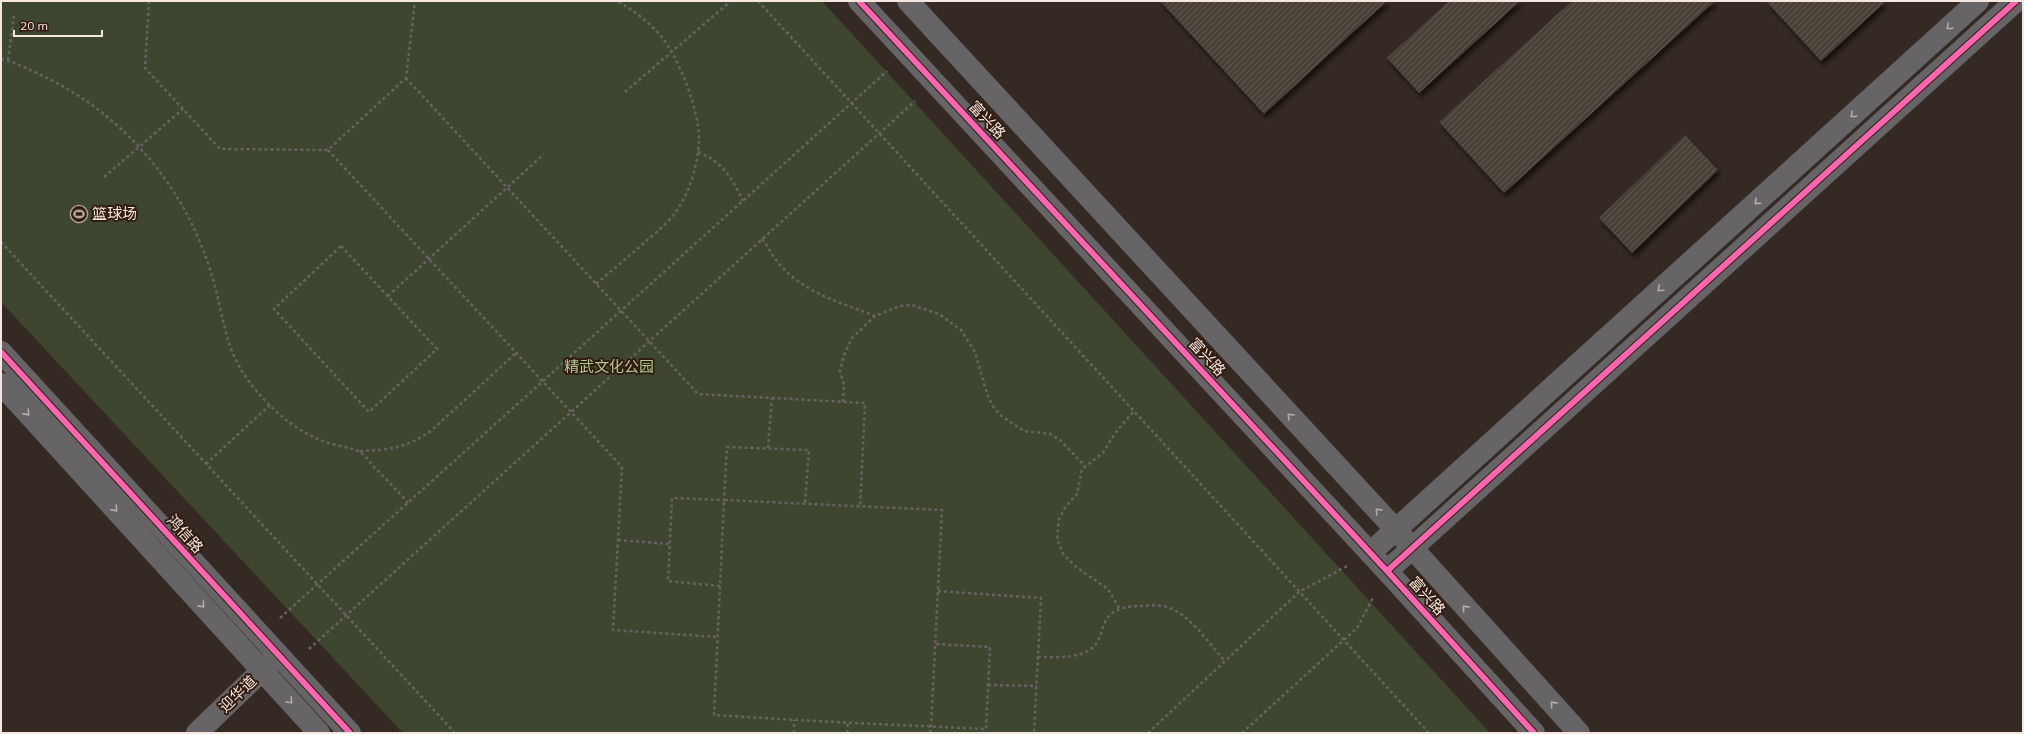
<svg xmlns="http://www.w3.org/2000/svg" width="2024" height="734" font-family="Mulish,'Noto Sans SC',sans-serif">
	<defs>
		<pattern id="building-hatch" width="6" height="6" patternUnits="userSpaceOnUse"><rect width="6" height="6" fill="#4a3f39"/><path d="M-1 1l2-2M0 6l6-6M5 7l2-2" fill="none" stroke="#655b55"/></pattern>
		<filter id="shadow"><feDropShadow dx="2.5" dy="4.5" stdDeviation="2" flood-color="#0009"/></filter>
	</defs>
	<rect width="100%" height="100%" fill="#342923"/>
	<path fill="#3e462f" d="M1,1H822L1490,733H403L1,302Z"/>
	<path fill="url(#building-hatch)" filter="url(#shadow)" d="M1160,1H1387L1264,114Z
		M1449,1H1520L1419,93L1387,58Z
		M1572,1H1715L1504,193L1439,122Z
		M1766,1H1882L1884,3L1821,61Z
		M1685,135L1718,170L1632,253L1599,218Z"/>
	<g fill="none" stroke-linecap="round" stroke-linejoin="round">
		<path stroke="#686363" stroke-width="2.5" stroke-dasharray="3 3" stroke-linecap="butt" d="M149,1L145,68L220,149L328,150L406,78L415,1
			M758,1L1429,733
			M1,59C17,63 30,70 45,77C126,116 187,190 212,276C224,314 223,346 248,380C267,406 293,430 323,441C332,445 354,448 360,452C365,455 369,461 373,466C385,478 397,490 408,503
			M8,60L14,16
			M406,78L698,394L865,403L860,508
			M625,92L731,1
			M328,150L622,467L613,630L718,637
			M698,152C723,162 731,177 743,201
			M104,177L183,109
			M762,239C769,248 774,259 782,267C807,294 842,303 875,316
			M1,242L455,733
			M341,246L437,349L369,412L274,309Z
			M596,284C613,270 629,256 645,242C655,233 667,224 675,213C690,193 698,164 699,139C699,110 679,57 660,35C648,21 633,10 617,1
			M388,296L544,154
			M843,402L844,385L840,371L844,355L852,338L875,316L900,306L912,305L939,314L961,330L975,352L987,394L992,405L1000,415L1024,431L1050,434L1060,440L1085,466
			M768,448L772,398
			M360,451C389,450 407,448 432,430L516,353
			M206,464L270,405
			M618,540L670,544
			M720,586L668,581L672,498L724,500L727,447L809,450L805,504
			M938,591L1041,598L1034,733
			M1119,608L1108,589L1076,567L1063,554L1057,539L1059,519L1066,506L1077,494L1082,469L1103,453L1115,433L1134,411
			M280,618L887,71
			M309,649L915,101
			M1038,657C1057,657 1087,660 1098,641C1102,634 1103,622 1109,616C1117,608 1128,606 1140,606C1148,606 1159,604 1167,607C1191,615 1209,644 1225,661
			M988,685L1037,686
			M794,733V720
			M847,733L848,723
			M930,733L931,727L942,510L724,500L714,715C805,721 896,725 986,729L990,647L935,644
			M1148,733L1299,592L1347,566
			M1242,733L1357,628L1374,596"/>
		<path stroke="#666466" stroke-width="22" d="M859,1L1387,571L1534,733
			M908,1L1396,530L1579,733
			M1,352L350,733
			M1,384L319,733
			M1370,553L1978,1
			M1387,571L2016,1
			M197,733L272,661"/>
		<defs>
			<path id="cycleway" d="M859,1L1387,571L1534,733
				M1,352L350,733
				M1387,571L2016,1"/>
		</defs>
		<use href="#cycleway" stroke="#321c12" stroke-width="8"/>
		<use href="#cycleway" stroke="#f766af" stroke-width="6"/>
	</g>
	<defs><path id="oneway-chevron" d="M-2-3.5L2.5 0L-2 3.5" fill="none" stroke-width="1.6" stroke-linecap="round" stroke-linejoin="round"/></defs>
	<g stroke="#b5aca9">
		<use href="#oneway-chevron" transform="translate(1949 27) rotate(138)"/>
		<use href="#oneway-chevron" transform="translate(1853 115) rotate(138)"/>
		<use href="#oneway-chevron" transform="translate(1757 202) rotate(138)"/>
		<use href="#oneway-chevron" transform="translate(1660 289) rotate(138)"/>
		<use href="#oneway-chevron" transform="translate(27 413) rotate(48)"/>
		<use href="#oneway-chevron" transform="translate(1290 416) rotate(-133)"/>
		<use href="#oneway-chevron" transform="translate(115 509) rotate(48)"/>
		<use href="#oneway-chevron" transform="translate(1378 511) rotate(-133)"/>
		<use href="#oneway-chevron" transform="translate(202 605) rotate(48)"/>
		<use href="#oneway-chevron" transform="translate(1465 608) rotate(-132)"/>
		<use href="#oneway-chevron" transform="translate(290 701) rotate(47)"/>
		<use href="#oneway-chevron" transform="translate(1553 704) rotate(-132)"/>
	</g>
	<defs>
		<symbol id="stadium-ring" viewBox="-11 -11 22 22"><circle r="9.5" fill="#321c12" stroke="#b2a49e" stroke-width="1.5"/><path d="M0-5a6.5 5 0 1 0 0 10a6.5 5 0 1 0 0-10ZM-3.5-1.8h7v3.6h-7Z" fill="#b2a49e"/></symbol>
	</defs>
	<g fill-rule="evenodd">
		<use href="#stadium-ring" x="69" y="204" width="20" height="20"/>
	</g>
	<g text-anchor="middle" stroke-width="4" stroke-linejoin="round" paint-order="stroke">
		<g font-size="15" fill="#f6e6e0" stroke="#321c12">
			<text transform="translate(987 120) rotate(47)" y="5">富兴路</text>
			<text transform="translate(1207 357) rotate(47)" y="5">富兴路</text>
			<text transform="translate(185 534) rotate(48)" y="5">鸿信路</text>
			<text transform="translate(1427 596) rotate(48)" y="5">富兴路</text>
			<text transform="translate(238 694) rotate(-44)" y="5">迎华道</text>
		</g>
		<g font-size="15" fill="#f6e6e0" stroke="#321c12" text-anchor="start">
			<text x="92" y="219">篮球场</text>
		</g>
		<g font-size="15" fill="#afca91" stroke="#321c12">
			<text x="609" y="372">精武文化公园</text>
		</g>
	</g>
	<rect width="2024" height="734" fill="none" stroke="#f6e6e0" stroke-width="4"/>
	<path d="M14 30v6h88v-6" fill="none" stroke="#f6e6e0" stroke-width="2"/>
	<text x="20" y="30" font-size="12" fill="#f6e6e0" stroke="#321c12" stroke-width="3" paint-order="stroke">20 m</text>
</svg>
